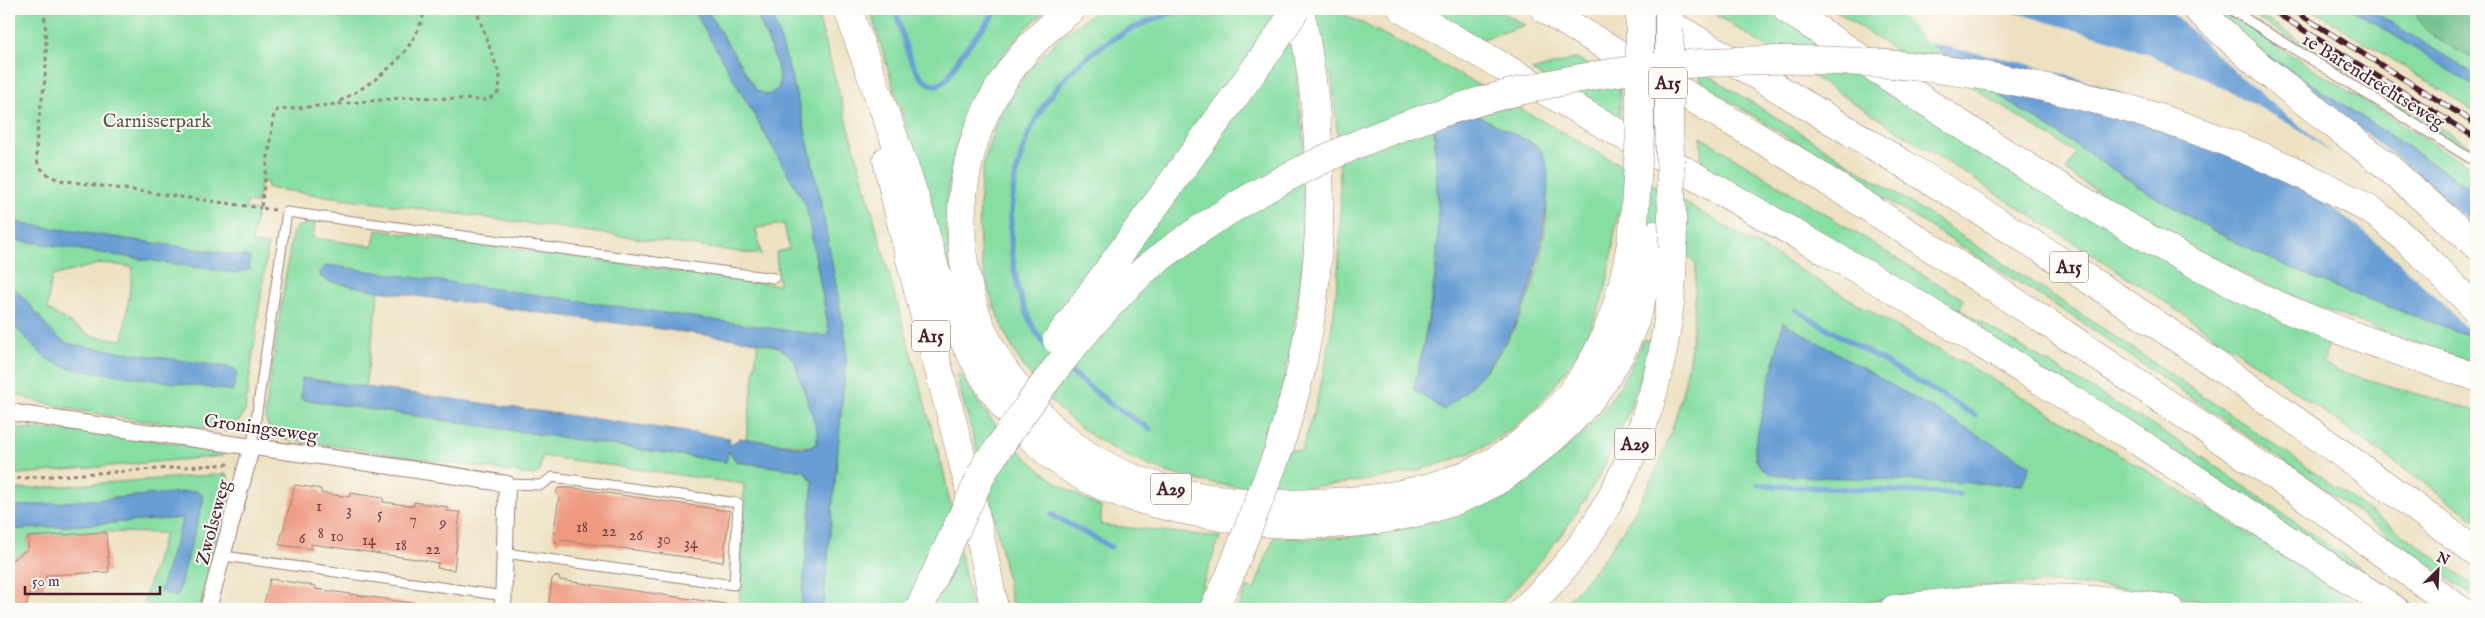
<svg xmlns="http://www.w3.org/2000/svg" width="2485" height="618" font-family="'IM FELL English',serif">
	<rect width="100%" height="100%" fill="#fdfcf7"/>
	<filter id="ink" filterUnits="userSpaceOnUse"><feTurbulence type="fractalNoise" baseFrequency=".02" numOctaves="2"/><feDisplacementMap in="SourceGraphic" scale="10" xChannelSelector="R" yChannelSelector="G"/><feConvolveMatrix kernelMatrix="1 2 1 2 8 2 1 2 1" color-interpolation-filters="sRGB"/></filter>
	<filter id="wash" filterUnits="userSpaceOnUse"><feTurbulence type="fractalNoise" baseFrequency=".0096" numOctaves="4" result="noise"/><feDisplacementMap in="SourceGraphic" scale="20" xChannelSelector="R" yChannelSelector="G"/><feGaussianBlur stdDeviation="1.12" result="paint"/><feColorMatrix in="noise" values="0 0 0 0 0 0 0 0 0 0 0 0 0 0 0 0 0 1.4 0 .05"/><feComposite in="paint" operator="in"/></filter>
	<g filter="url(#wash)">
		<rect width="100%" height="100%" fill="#ede1c1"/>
		<path fill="#86dea3" stroke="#687e67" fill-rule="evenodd" d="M9,9H693L806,205L829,331L826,336L320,276L327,281L379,291L365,388L302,378L301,399L726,462L728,451L737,462L805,471L813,482L801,609H739L744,484L542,456L540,472L533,475L286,439C272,436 266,426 265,413L292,235C296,224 304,224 315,223L313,238L373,246L376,230L779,285L776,252L789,249L784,224L756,228L761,255L267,188V182H261L257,204L247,202L246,209L257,211L252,243L268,245L245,411L239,421L228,424L226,431C173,424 119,419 67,408C47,403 25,401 9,389V320L45,358L237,372L233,368L88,348C77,346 65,344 55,337C38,324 30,298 9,285V239L234,273L248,270L250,257L23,224L15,221L9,189ZM102,263L133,267L123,340L92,336L47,309L52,276Z
			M706,9H754C760,23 785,75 779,88C777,92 773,93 769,95L757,91Z
			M770,9H816L943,469L972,609H823L846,362V342C826,230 808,116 770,9Z
			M870,9H1048C982,62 943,144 947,230C948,253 953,276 957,298Z
			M1101,9H1331L1344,14L1430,58L1617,163L1930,346L1937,348C2083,430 2225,517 2364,609H2248L2124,588L2050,583L1963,587L1825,609H1559C1622,548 1669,463 1686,376C1694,338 1695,301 1696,263L1618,213C1613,238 1612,265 1605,290C1592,334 1567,375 1535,408C1490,455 1429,470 1367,480C1325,486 1283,491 1241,487C1133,477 1037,420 998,316C991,298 984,278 981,258C979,238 979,219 980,198C982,118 1034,48 1101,9ZM1331,74C1348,199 1344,331 1301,451L1265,447L1276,414L1290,352L1301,279L1304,242V143L1296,79ZM1463,108L1538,146C1547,157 1545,171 1546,185C1551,241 1531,306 1500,352C1488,370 1470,388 1454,402L1414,389C1423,346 1432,302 1437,258C1441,215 1436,171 1434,128ZM1783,322L1761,468L1755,458V445Z
			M1417,9H1496L1525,25L1476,41Z
			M1707,9H1770L1803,32L2328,335L2324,363L2339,371L2476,411V520L2275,377L2137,283Z
			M1833,9H1896L1936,48L1973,78L2152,195L2216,232L2264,256L2342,290L2476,338V363C2413,342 2349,320 2287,294C2210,262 2136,217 2066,171L2076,153L1945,70L1937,78Z
			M2197,9H2219L2476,171V192Z
			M2240,9H2250L2476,150V156L2422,123L2337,65Z
			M2312,9H2476V112Z
			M1577,58L1620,85V121L1532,71Z
			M1700,70C1964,234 2224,405 2476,587V598L2327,491L2080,321L1701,83Z
			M1701,137L1964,300L1959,309L2191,449L2419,609H2408L2256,504L1701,171Z
			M1644,339L1650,341C1624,448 1575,533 1495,609H1237L1247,587L1254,590L1274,537C1376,544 1480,521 1559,454C1573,442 1589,429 1600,415C1618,391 1632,365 1644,339Z
			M758,342L779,347L794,360L818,433L816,444L811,447L746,439Z
			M961,374C994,432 1040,480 1101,507V525L1220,537L1202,586L1208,588L1197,609H1013L991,500L956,375Z
			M13,428L95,432L213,449L223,456L9,475V429Z
			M226,474L228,475V485L232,486L200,605L197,609H163L143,603L165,533L106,532L28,537V549L9,562V530L183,518L161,591L177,596L203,502L201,494L196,491L9,507V490Z"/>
		<path fill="#6cbd89" stroke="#5b6e5a" d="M2414,9H2476V60C2453,47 2421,36 2414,9Z"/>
		<path fill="#679ed4" stroke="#585e80" d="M693,9H706L757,91L769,95L779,88C782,66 763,29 754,9H770C808,116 826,230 846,342V362L823,609H801L813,482L805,471L737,462L729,451L726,462L301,399L302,378L730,438L729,446L740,438L804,448L816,444L818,433L794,360L779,347L758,342L379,291L327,281L320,276V272L327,265L826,336L829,331L806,205Z
			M1896,9H2197L2476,192V338L2342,290L2264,256L2216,232L2152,195L1973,78L1936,48Z
			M2352,9H2369L2476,75V87Z
			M1463,108L1538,146C1552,163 1548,187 1546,208C1538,291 1510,358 1444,410L1414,390C1423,345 1435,299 1437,254C1439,212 1436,170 1434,128Z
			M9,189L15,221L23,224L250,257L249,270L234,273L9,239Z
			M9,285C33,300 42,330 68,344L233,368L237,372L233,391L67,368L45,358L9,320Z
			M1783,322L2030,465L2022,485L1772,475C1758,467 1755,460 1755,445Z
			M196,491L202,494L203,502L177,597L160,591L183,518L9,530V507Z"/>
		<path fill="#ede1c1" d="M1894,9H1993L2023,15L2117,42L2202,77L2288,123L2333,153L2244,80L2168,9H2201L2387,150L2476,227V339L2451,312L2385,249L2338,211L2296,182L2154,106L2100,85L2017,61L1927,43Z"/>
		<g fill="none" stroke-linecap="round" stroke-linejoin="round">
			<path stroke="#679ed4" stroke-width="5.5" d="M895,9C902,31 910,82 937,86L947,79L961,55L998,9
				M1796,310L1975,415
				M1056,359C1024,323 1013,284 1011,237C1007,120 1074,37 1187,9
				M1066,368L1112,405L1150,429
				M1758,485L1959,494
				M1052,515L1111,547"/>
		</g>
		<g id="blocks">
			<path fill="#ee9980" d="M295,485L321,489V493L334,495L350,497V493L383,498V502L414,506V502L447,507V511L460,512L454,570L437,568L438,563L423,560L311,544V549L279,545Z
				M558,488H573L730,511L723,562L561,540L556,543L553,538L559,496L556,493Z
				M106,532L109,572L47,575L43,588H31L25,609H9V562L28,549V537Z
				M555,576L559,577L560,580L726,604L725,609H548L552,579Z
				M270,579L316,586V589L452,609L263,608Z"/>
		</g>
	</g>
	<g filter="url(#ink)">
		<use href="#blocks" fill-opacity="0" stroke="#9c8076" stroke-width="1"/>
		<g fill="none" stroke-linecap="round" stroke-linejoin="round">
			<defs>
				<path id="lane" d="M2230,9L2476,162
					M252,445L287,212L774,278
					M505,553L734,585L738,503L553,477L541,485L507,484
					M224,556L504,596"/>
				<path id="street" d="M9,412C175,438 342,457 507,484L503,609
					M208,609L252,445"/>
				<path id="highway" d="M848,9C870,75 896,140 918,207C926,231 930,256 939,280C959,339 988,394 1032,438C1082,488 1142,503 1210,515C1299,532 1414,529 1495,482C1510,474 1523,462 1536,452C1579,419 1612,379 1632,328C1644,298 1649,266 1653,235
					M1072,9C1006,58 967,125 962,208C958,275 977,341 1021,392C1037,411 1053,431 1073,445C1145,499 1247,508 1335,502C1403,498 1472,483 1526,439C1598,380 1622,312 1634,223
					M1402,9L1899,293L2125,433L2394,609
					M1544,9L1792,158L2054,327L2297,491L2459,609
					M1645,9C1799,101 1954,192 2105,290C2232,373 2355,462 2476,552
					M1787,9C1939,111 2093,216 2258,296C2328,329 2403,353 2476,377
					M2197,9L2262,68L2383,163L2476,245
					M887,160C918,311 969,457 994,609
					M1279,449C1287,420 1297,390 1303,361C1327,244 1324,125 1300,9
					M1214,609L1230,575
					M1524,609C1625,518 1672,380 1673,248
					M1894,609C1983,596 2080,593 2169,609"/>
			</defs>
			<use href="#lane" stroke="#9c8076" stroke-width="11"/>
			<use href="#street" stroke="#9c8076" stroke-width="18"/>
			<use href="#highway" stroke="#9c8076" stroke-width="29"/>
			<path stroke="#9c8076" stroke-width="3" stroke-dasharray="4 4" stroke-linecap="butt" d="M44,9C46,32 47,55 45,78C43,98 32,146 38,163C42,172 50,176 59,180L261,208
				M340,101C380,79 414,55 425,9
				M275,210L261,208L274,113L277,110L411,97L486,100L494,96L499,91L500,76L476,9
				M9,479L230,464"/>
			<use href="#lane" stroke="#fff" stroke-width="9"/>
			<use href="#street" stroke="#fff" stroke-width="16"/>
			<use href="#highway" stroke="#fff" stroke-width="28"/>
			<defs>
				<path id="rail" d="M2270,9L2476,138
					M2291,9L2476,124"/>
			</defs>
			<use href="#rail" stroke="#4a1f2b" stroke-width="5.5"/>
			<use href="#rail" stroke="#fdfcf7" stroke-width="4" stroke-dasharray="11" stroke-linecap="butt"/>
			<defs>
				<path id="highway-bridge" d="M1669,9V123L1673,248
					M1634,223L1640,133V9
					M1057,340L1276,40L1296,9
					M980,476C1028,403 1079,332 1143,271C1484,0 2004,0 2375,213C2411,241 2444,277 2476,309
					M1230,575L1279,449
					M919,609L988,461"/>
			</defs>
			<use href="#highway-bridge" stroke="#9c8076" stroke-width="29" stroke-linecap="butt"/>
			<use href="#highway-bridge" stroke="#fff" stroke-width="28"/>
		</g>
	</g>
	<g text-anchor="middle" stroke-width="4" stroke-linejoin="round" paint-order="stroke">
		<g font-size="16" fill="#733e40">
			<text x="319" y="511">1</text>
			<text x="349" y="515">3</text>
			<text x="380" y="519">5</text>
			<text x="413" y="524">7</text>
			<text x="443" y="528">9</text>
			<text x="582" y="532">18</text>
			<text x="609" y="536">22</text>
			<text x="321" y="538">8</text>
			<text x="636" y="540">26</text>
			<text x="337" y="541">10</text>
			<text x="302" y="543">6</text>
			<text x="664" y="544">30</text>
			<text x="369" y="545">14</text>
			<text x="691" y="548">34</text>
			<text x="401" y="550">18</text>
			<text x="433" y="554">22</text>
		</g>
		<g fill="#fdfcf7" stroke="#806168" stroke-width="1">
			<rect x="1649" y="67.5" width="38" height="31" rx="4"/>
			<rect x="2050" y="251.5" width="38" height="31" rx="4"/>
			<rect x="912" y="320.5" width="38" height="31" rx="4"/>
			<rect x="1615" y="428.5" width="40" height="31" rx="4"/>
			<rect x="1151" y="473.5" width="40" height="31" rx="4"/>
		</g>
		<g font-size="18" font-weight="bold" fill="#4a1f2b">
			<text x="1668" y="89">A15</text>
			<text x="2069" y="273">A15</text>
			<text x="931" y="342">A15</text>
			<text x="1635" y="450">A29</text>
			<text x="1171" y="495">A29</text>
		</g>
		<g font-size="19" fill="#4a1f2b" stroke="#fdfcf7">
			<text transform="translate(2374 80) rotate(32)" y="7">1e Barendrechtseweg</text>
			<text transform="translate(261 427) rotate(8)" y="7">Groningseweg</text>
			<text transform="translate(212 522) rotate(-75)" y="7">Zwolseweg</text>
		</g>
		<g font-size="19" fill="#5c584f" stroke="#fdfcf7">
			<text x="157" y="127">Carnisserpark</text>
		</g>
	</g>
	<rect width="2485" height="618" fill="none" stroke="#fdfcf7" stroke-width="30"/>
	<g transform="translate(2438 570) rotate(24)" stroke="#fdfcf7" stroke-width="4" paint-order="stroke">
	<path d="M0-4L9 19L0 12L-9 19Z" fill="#4a1f2b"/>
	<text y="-8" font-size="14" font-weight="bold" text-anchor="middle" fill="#4a1f2b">N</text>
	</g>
	<path d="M25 586v8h135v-8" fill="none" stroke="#4a1f2b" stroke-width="2.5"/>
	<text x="32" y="586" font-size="15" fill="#4a1f2b" stroke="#fdfcf7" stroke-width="4" paint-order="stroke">50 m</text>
</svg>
